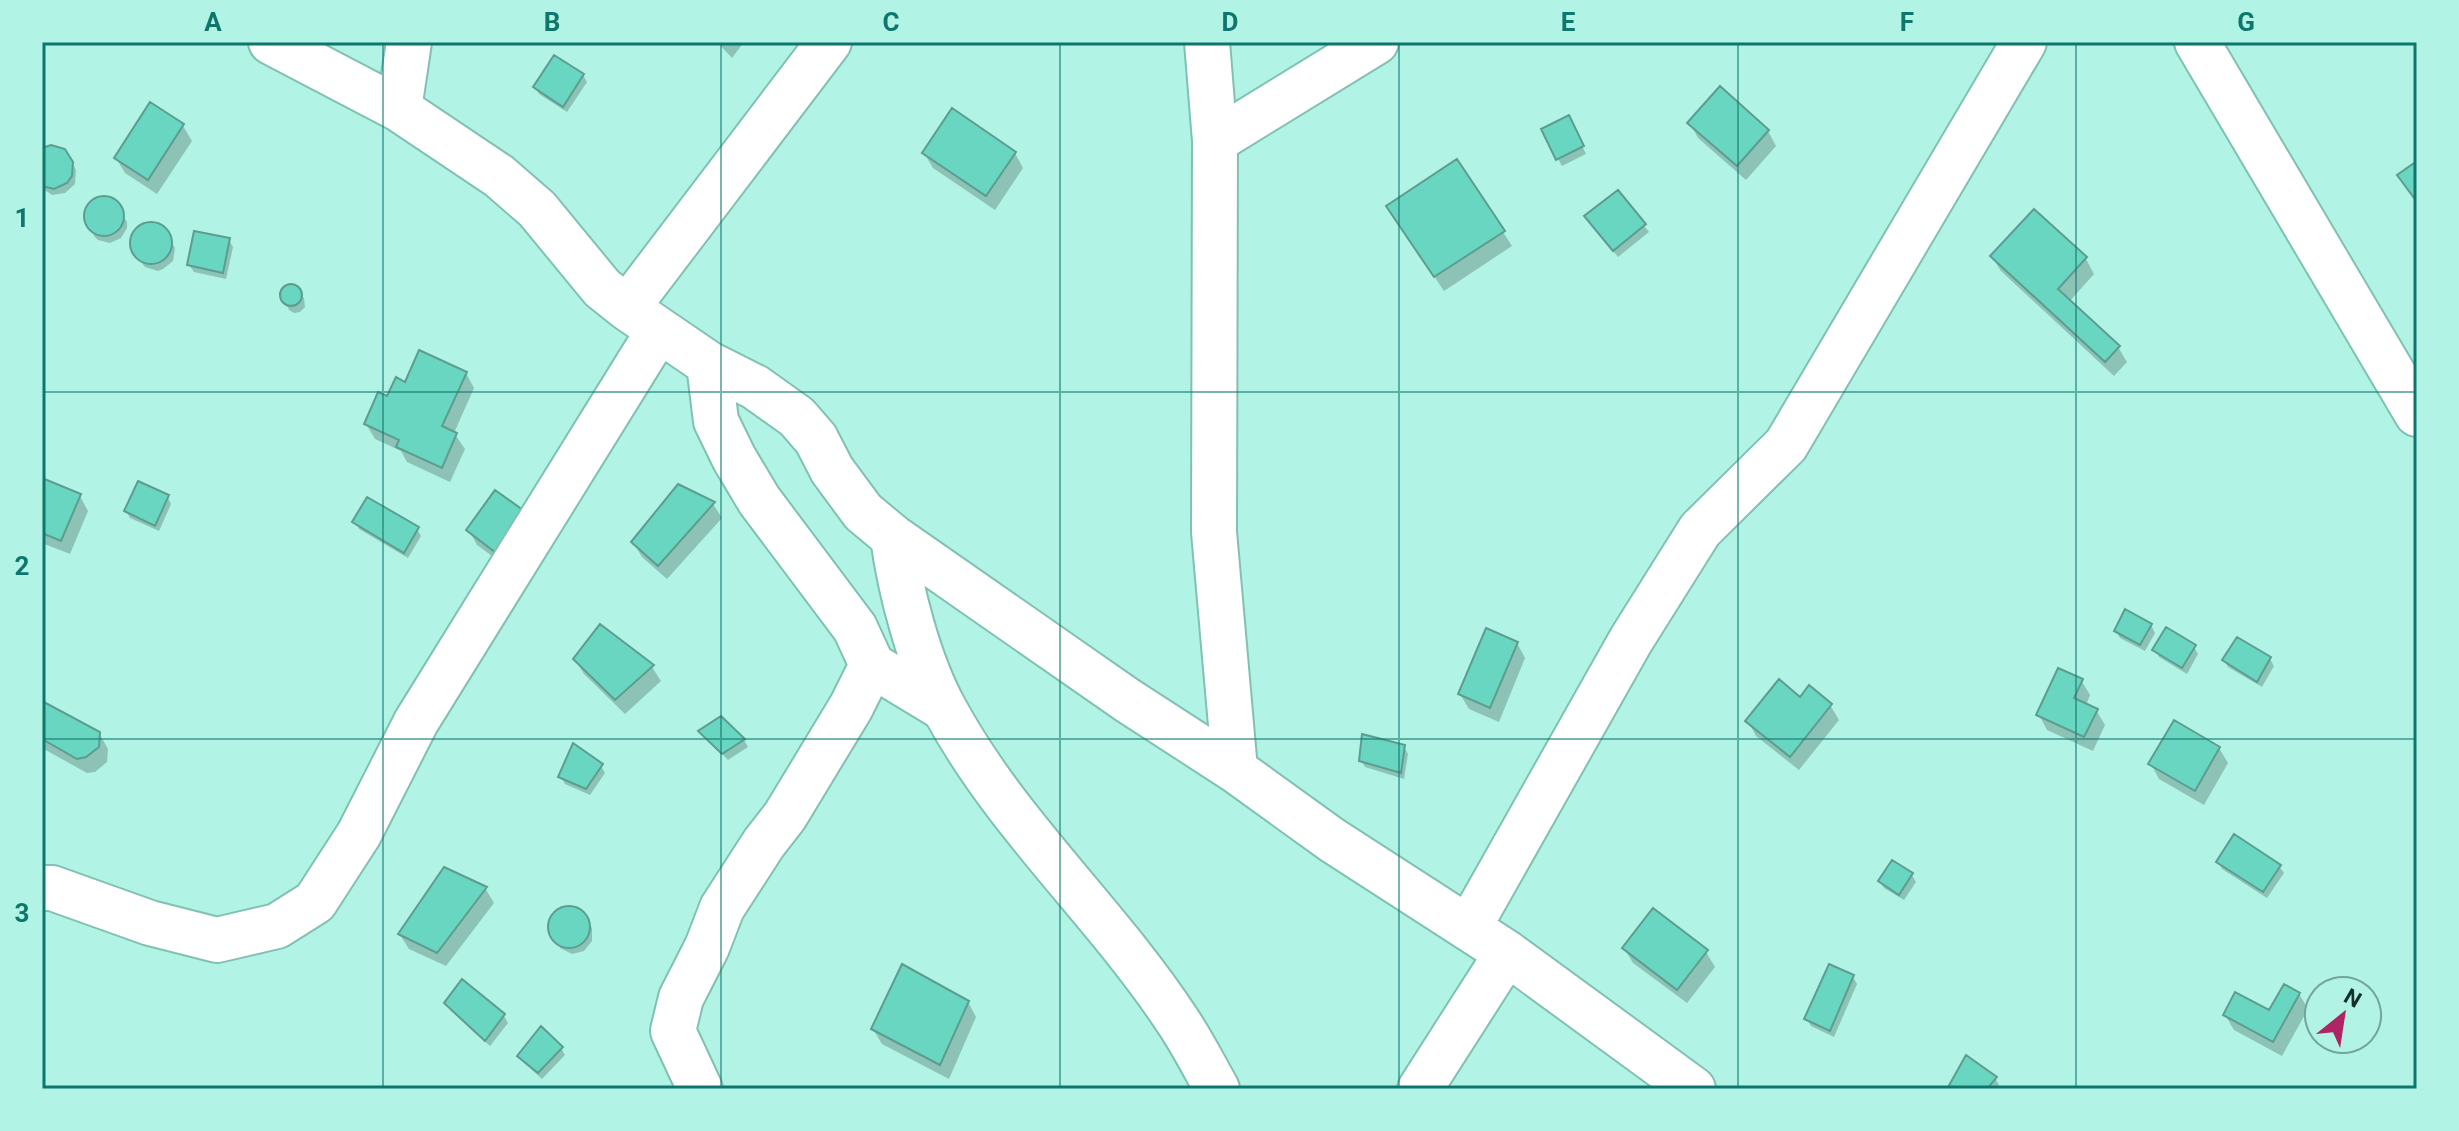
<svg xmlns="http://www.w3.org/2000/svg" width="2459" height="1131" font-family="Roboto,sans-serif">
	<rect width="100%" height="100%" fill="#b1f3e4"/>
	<path fill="#0003" d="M717,42H744L732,58Z
		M583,75L587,82L567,112L539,94L535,87Z
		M151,105L183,126L192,141L157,194L125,173L116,158Z
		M1568,118L1586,154L1562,166L1543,130Z
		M1690,123L1768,131L1776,146L1746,180L1698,138Z
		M42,151L69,156L76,170L75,184L65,193L52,195L42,188Z
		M924,153H1015L1023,168L995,210L933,168Z
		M1618,193L1649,232L1618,257L1591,224Z
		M105,198L116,203L127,222V228L121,238L110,243L98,240L94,236L85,216L89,205L93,201Z
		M2034,211L2086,259L2094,274L2069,302L2118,347L2127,362L2114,376L2001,271L1992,257Z
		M1397,221L1503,232L1512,246L1444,291Z
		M145,224H152L164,229L175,248L173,261L163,269L158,271L145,267L136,255L132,243L136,232Z
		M229,240L233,247L226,279L194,272L189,265Z
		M294,287L304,298L305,307L300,312L294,313L289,310L282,293L285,288Z
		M466,373L474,388L454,433L465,449L450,482L407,462L401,451L375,439L366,424L406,384Z
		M42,480L80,496L88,511L70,554L42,543Z
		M679,486L713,504L722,518L667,579L642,557L633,542Z
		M167,496L171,504L159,531L130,518L126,511Z
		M528,516L510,569L477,545L469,530Z
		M355,522L417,529L421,536L408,558L359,529Z
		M2151,625L2155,633L2145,651L2120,638L2116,631Z
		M600,626L652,667L661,681L625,714L584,674L575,659Z
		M1517,643L1525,658L1499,722L1469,709L1460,694Z
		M2194,647L2198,654L2187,674L2159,657L2155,650Z
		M2270,659L2274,666L2262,687L2228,667L2224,660Z
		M2081,680L2090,695L2086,705L2096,710L2105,725L2093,751L2047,730L2039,715Z
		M1800,699L1830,705L1839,720L1799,770L1756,736L1748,721Z
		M42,703L99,733L108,749L107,762L95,772L87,773L42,748Z
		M721,718L744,740L748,747L728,760L701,731Z
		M1404,747L1408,754L1404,779L1365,767L1361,760Z
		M2219,748L2228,763L2204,805L2159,779L2151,764Z
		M601,766L605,773L590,795L565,784L561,777Z
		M2218,862L2279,866L2284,873L2267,898L2222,869Z
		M1912,875L1916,882L1904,900L1884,888L1880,882Z
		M485,888L494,903L446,966L409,949L400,935Z
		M574,908L579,910L592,928V941L584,951L572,954L560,948L550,928L554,916L562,909Z
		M1624,948L1706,952L1715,967L1687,1003L1633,963Z
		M1853,977L1857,984L1834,1037L1811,1026L1807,1019Z
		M2299,994L2308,1009L2282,1056L2234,1030L2225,1015L2270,1013Z
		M968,1002L976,1017L949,1079L882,1044L873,1029Z
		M446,1003L504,1016L508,1023L490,1046L450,1010Z
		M561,1048L565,1055L542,1079L524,1063L520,1056Z
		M1995,1078L1999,1085L1996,1089H1949Z"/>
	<path fill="#69d6c1" stroke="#5d9d90" stroke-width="2" d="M554,55L584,74L563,107L533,87Z
		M1720,86L1769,130L1737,166L1687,123Z
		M150,102L184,124L148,180L114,158Z
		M952,108L1016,152L986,196L922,153Z
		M1569,115L1584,146L1556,160L1541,129Z
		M51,145L65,149L73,162L72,176L67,183L54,189L42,186V148Z
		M1457,159L1505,231L1434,277L1386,206Z
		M2417,161V202L2397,175Z
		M1618,190L1646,224L1613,251L1584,216Z
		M84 216a20 20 0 1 1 40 0a20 20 0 1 1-40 0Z
		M2034,209L2087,257L2058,289L2120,346L2105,362L1990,256Z
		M130 243a21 21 0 1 1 42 0a21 21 0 1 1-42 0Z
		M194,231L230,238L223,273L187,265Z
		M280 295a11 11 0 1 1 22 0a11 11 0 1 1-22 0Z
		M419,350L467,372L442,426L457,433L442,468L396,447L399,440L364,424L378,392L387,396L396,377L405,382Z
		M42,478L81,494L61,541L42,533Z
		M138,481L169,495L155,526L124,511Z
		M678,484L715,502L658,566L631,542Z
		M495,490L530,515L500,556L466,530Z
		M367,497L419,527L404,553L352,522Z
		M2125,609L2152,624L2140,645L2114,631Z
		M600,624L654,665L615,700L573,659Z
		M2166,627L2196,645L2182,668L2152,650Z
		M1486,628L1518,642L1490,708L1458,694Z
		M2237,637L2271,657L2257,682L2222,660Z
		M2058,668L2083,679L2074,698L2098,709L2084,737L2036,715Z
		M1779,679L1800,697L1809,685L1832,704L1790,757L1745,721Z
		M42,701L100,732L99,747L86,757L77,759L42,739Z
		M721,716L745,739L722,754L698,731Z
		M2174,720L2220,747L2195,791L2148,764Z
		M1362,734L1405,745L1401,773L1359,761Z
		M573,743L603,764L586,789L558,777Z
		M2234,834L2281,865L2263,892L2216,862Z
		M1892,860L1913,873L1899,895L1878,881Z
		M444,867L487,887L437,953L398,934Z
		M548 927a21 21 0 1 1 42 0a21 21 0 1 1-42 0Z
		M1653,908L1708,950L1677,990L1622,948Z
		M902,964L969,1001L940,1065L871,1029Z
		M1829,964L1854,975L1830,1031L1804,1019Z
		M462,979L505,1014L485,1041L444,1003Z
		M2284,984L2300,993L2273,1042L2223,1015L2235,992L2269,1010Z
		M541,1026L563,1047L538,1073L517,1056Z
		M1966,1055L1997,1077L1987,1089H1947Z"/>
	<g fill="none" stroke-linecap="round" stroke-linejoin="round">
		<defs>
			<path id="minor" d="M271,42L399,109L499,176L537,209L602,288L627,308L709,364L755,387L797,417L816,439L832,470L863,512L893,537L1127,700L1235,770L1332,840L1507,953L1693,1089
				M1207,42L1215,141L1214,532L1235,770
				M2197,42L2417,414
				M399,109L409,42
				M1215,141L1376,42
				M627,308L829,42
				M709,364L716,421L734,458L759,500L855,628L872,665L943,708
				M893,537C900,590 919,663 945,710C1008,826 1106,912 1177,1020C1192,1042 1204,1066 1217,1089
				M42,888H52L150,923L217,940L277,926L315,902L359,834L416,722L659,330
				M1469,927L1631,640L1700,530L1786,445L2024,42
				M700,1089L673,1031L681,998L707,947L722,908L764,843L785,816L851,707L872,665
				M1420,1089L1507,953"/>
		</defs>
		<use href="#minor" stroke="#81c1b3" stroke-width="48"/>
		<use href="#minor" stroke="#fff" stroke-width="44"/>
	</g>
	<path fill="none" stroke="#0f766e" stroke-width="2" stroke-opacity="0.55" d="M383,42V1089M721,42V1089M1060,42V1089M1399,42V1089M1738,42V1089M2076,42V1089M42,392H2417M42,739H2417"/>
	<rect width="2459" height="1131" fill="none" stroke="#b1f3e4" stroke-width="88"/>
	<g transform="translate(2343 1015) rotate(30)"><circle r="38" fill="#b1f3e4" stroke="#73a59a" stroke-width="2"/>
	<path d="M0-6L14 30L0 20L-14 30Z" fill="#af2462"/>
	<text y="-12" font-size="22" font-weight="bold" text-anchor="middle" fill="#15302b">N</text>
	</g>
	<rect x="44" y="44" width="2371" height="1043" fill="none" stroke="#0f766e" stroke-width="3"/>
	<g font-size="26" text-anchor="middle" font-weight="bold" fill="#0f766e">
		<text x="213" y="31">A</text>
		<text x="552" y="31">B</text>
		<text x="891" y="31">C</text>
		<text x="1230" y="31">D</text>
		<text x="1568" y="31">E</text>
		<text x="1907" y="31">F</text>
		<text x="2246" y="31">G</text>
		<text x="22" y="227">1</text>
		<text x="22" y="575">2</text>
		<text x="22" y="922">3</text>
	</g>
</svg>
